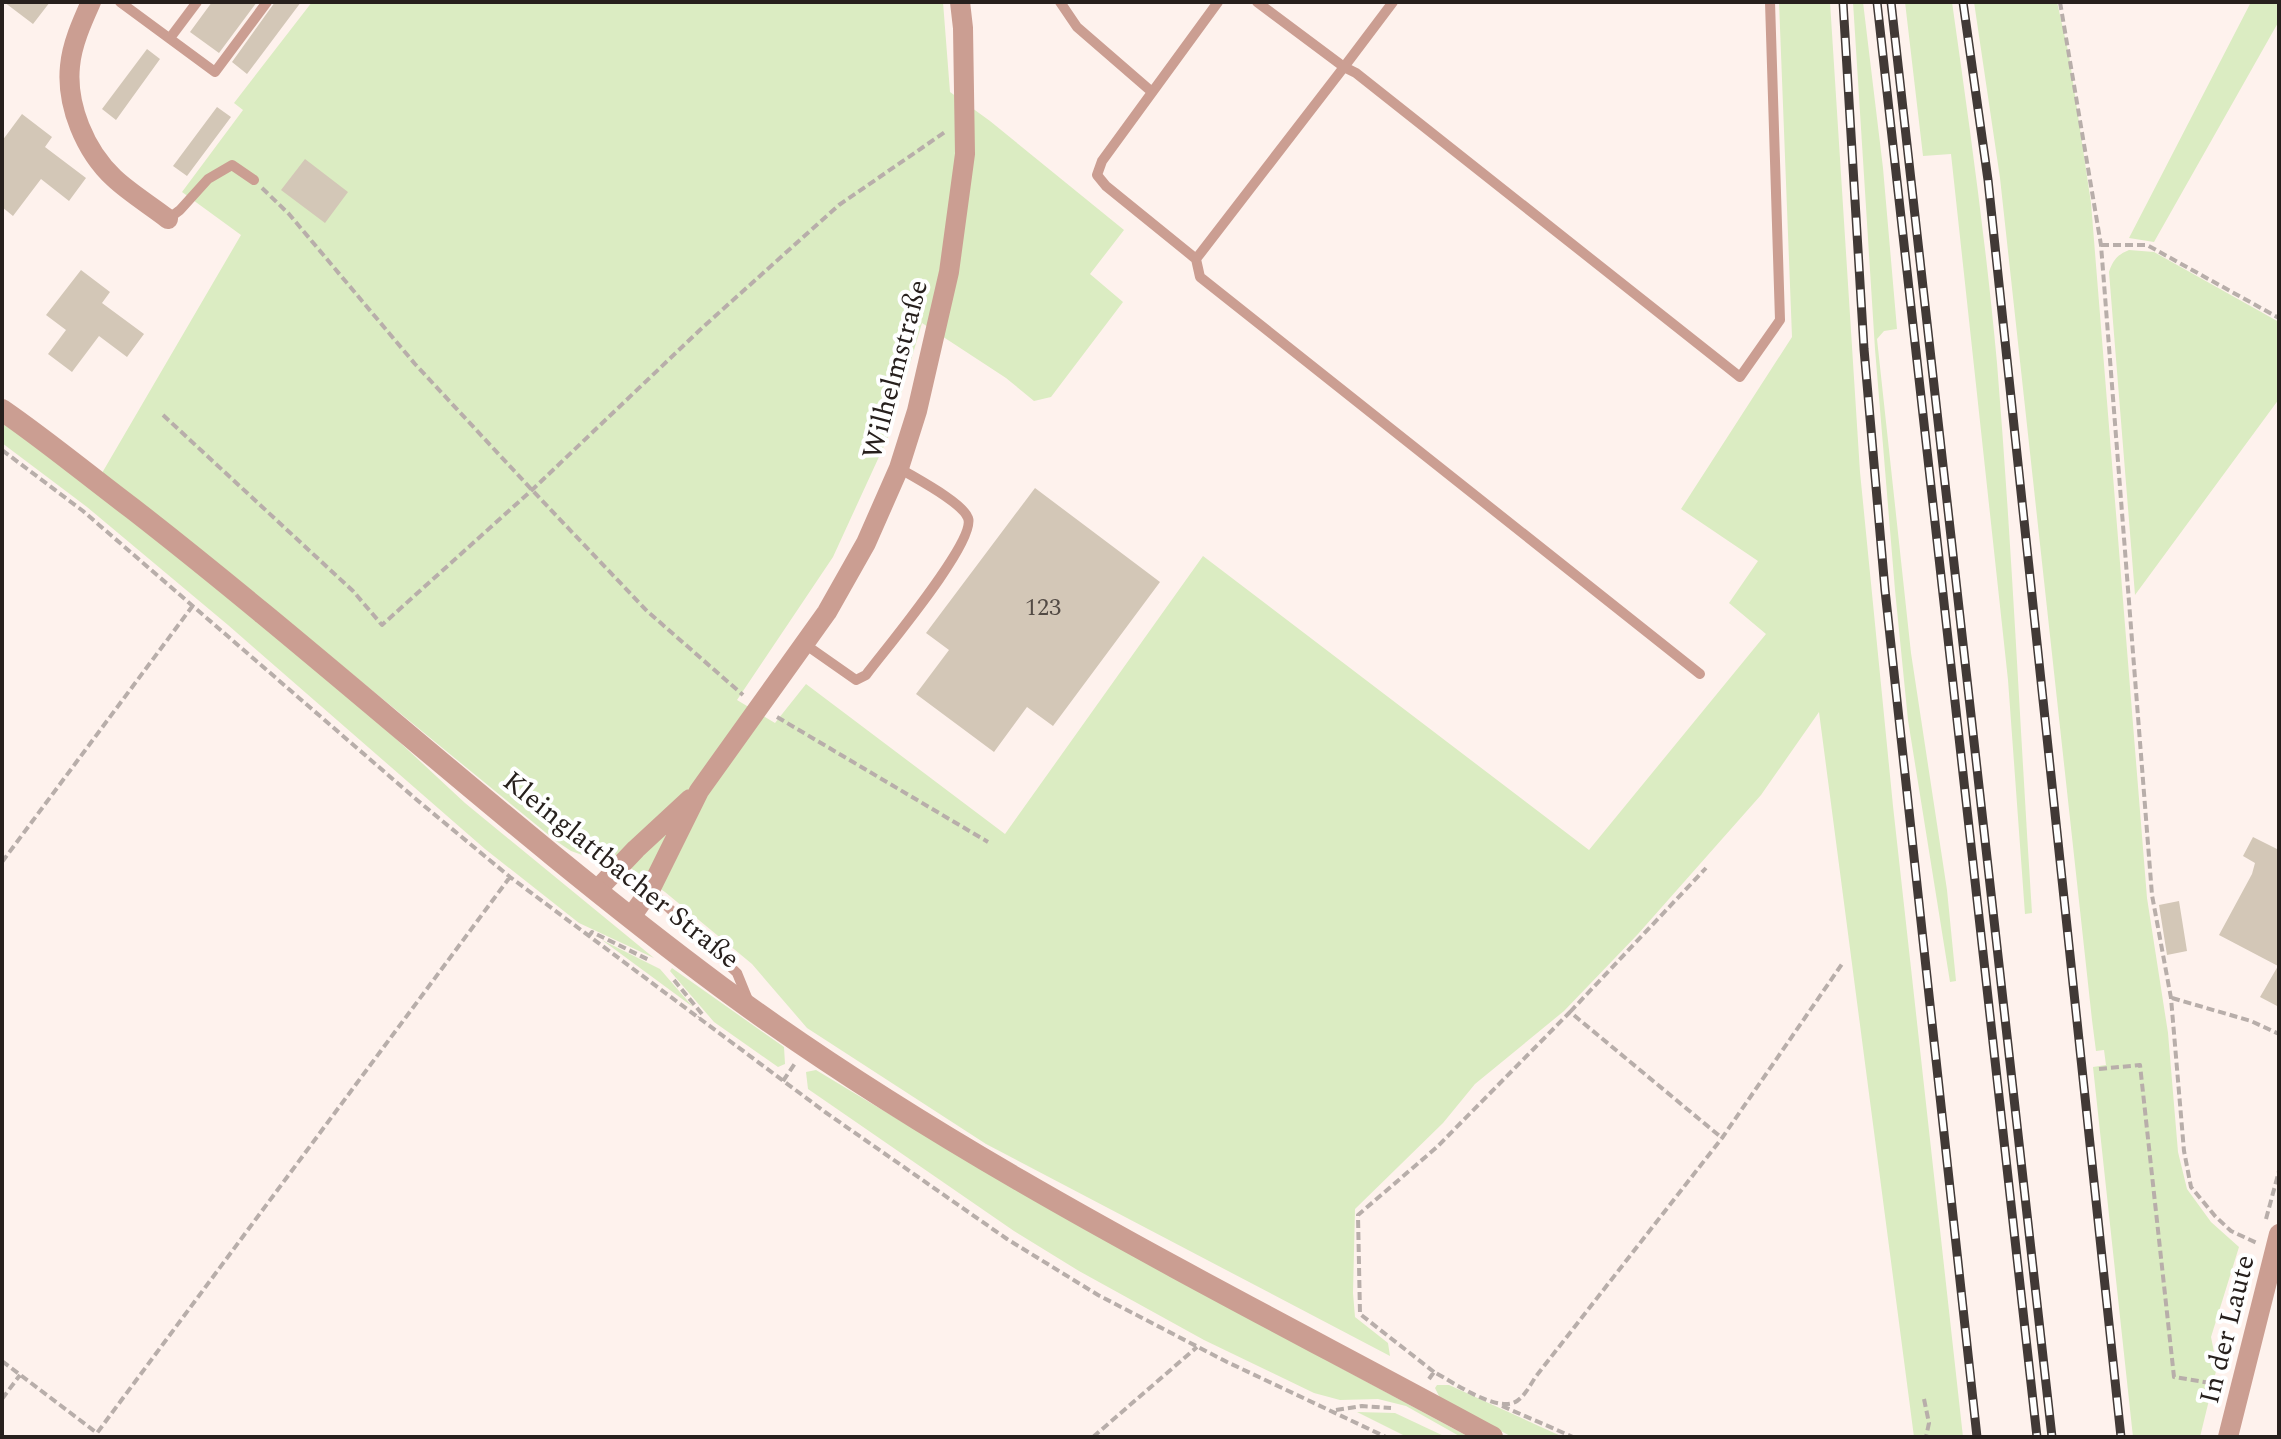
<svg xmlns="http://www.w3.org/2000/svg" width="2281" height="1439" font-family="Spectral,serif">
	<rect width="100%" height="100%" fill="#fef2ed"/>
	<path fill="#dbecc2" d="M312,2H943L950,92L990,121L1124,230L1090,274L1123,302L1051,397L1034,401L1006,378L922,323L889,435L833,557L737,700L775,723L806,684L1005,834L1203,556L1589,850L1766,634L1729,603L1758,561L1681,509L1792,337L1779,2H1830L1860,472L1893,806L1963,1437H1914L1819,712L1761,795L1638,934L1564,1011L1475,1084L1443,1123L1355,1209L1353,1293L1355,1317L1388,1343L1390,1356L986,1144L807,1028L752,964L665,892L612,855L585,856L571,851L556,841L191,542L102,473L241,235L182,192L243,110L234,103Z
		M1853,2H1863L1883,168L1897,329L1884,331L1877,339L1911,653L1947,890L1956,981L1950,982L1908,720L1895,590L1875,349Z
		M1905,2H1952C1969,122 1986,242 1997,363C2012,546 2020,730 2032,913L2025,914L2008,680L1951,154L1923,156Z
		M1974,2H2057L2069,55L2091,203L2147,898L2168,1033L2178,1152L2187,1189L2211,1222L2239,1247L2211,1337L2217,1367L2200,1437H2133L2093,1067L2106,1065L2104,1050L2096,1051L2092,1020L2000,178Z
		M2251,2H2279V21L2154,242L2129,238Z
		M2129,250L2154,252L2279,322V399L2135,595L2109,272C2113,260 2117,255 2129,250Z
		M2,421L120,511L268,630L379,723L465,803L654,958L579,923L485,849L228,625L87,507L2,443Z
		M602,940L660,969L693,1007Z
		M672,968L784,1047L785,1064L778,1067L714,1022L670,971Z
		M816,1070C1029,1200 1249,1319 1469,1437H1461L1406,1406L1378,1399L1340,1400L1314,1393L1204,1340L1079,1271L1014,1231L808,1089L806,1072Z
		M1437,1385H1449L1563,1437H1512L1440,1398L1435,1388Z
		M1357,1412L1395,1413L1446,1437H1407Z"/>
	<path fill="#d3c7b7" d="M4,2H50L33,24Z
		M212,2H257L219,53L190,32Z
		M275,2H301L247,74L232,62Z
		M147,49L160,59L116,120L102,109Z
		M217,107L231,117L187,176L173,166Z
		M22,114L52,137L45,147L86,178L69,201L41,179L13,216L2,207V141Z
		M305,159L348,192L325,223L281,190Z
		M81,270L110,292L102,303L144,334L127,357L99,336L72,372L48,354L66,330L46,315Z
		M1035,488L1160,582L1053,726L1027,707L994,752L916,694L949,650L926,633Z
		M2253,837L2279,850V1007L2260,997L2278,966L2219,935L2252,874L2255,863L2243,856Z
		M2179,901L2187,951L2167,955L2159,905Z"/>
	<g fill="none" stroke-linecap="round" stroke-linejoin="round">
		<path stroke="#b8aeaa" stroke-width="4" stroke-dasharray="8 4" stroke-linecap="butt" d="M2060,2L2101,245L2152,895L2171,998L2184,1151L2191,1187L2215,1216L2231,1231L2257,1243
			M262,188L289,214L415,364L532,490L647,611L743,695
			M2101,245H2147L2279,318
			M163,415L353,591L382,625L532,490L703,327L839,205L945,132
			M2,450L83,511L417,800L510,877L825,1112L1007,1239L1098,1295L1227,1362L1386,1437
			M777,717L988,842
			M2,862L194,604
			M588,937L592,932L649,960
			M674,980L702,1014L699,1018
			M2172,998L2251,1021L2279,1034
			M1570,1012L1706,868
			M2099,1069L2140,1065L2174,1377L2223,1385
			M783,1081L796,1062
			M2266,1219L2279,1171
			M2,1361L97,1433L510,877
			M1434,1372L1360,1314L1358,1215L1437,1147L1570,1012L1722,1138
			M1429,1379L1434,1372C1453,1382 1498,1414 1517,1401C1526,1395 1531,1383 1537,1375L1722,1138L1842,964
			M2,1399L20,1375
			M1924,1399L1929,1423L1926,1437
			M1502,1406L1573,1437
			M1336,1410L1362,1406L1391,1408
			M1093,1437L1197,1347"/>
		<path stroke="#cb9e92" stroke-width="10" d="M120,2L215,72L267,2
			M1060,2L1077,27L1152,92
			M1257,2L1344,67L1196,259L1200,277L1700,674
			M1393,2L1344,67L1356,73L1740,377L1780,320L1770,2
			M170,38L197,2
			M168,219L180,210L208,179L232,165L254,180
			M1196,259L1106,186L1097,175L1102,161L1218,2
			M806,645L856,680L866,675C883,652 977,541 968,518C962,502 915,478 899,468
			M650,890L737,973L748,1000"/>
		<path stroke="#cb9e92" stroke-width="20" d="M91,2C82,22 72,44 70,66C66,105 85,151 114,178C130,193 150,205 168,219
			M597,890L636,849L690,799
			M631,917L650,890L699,791L827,612L866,543L899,468L917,411L949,272L965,154L963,28L960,2
			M2228,1437L2279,1234"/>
		<path stroke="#cb9e92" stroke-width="22" d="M2,410C47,441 89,476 133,509C332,664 518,836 721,987C961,1164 1231,1295 1492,1437"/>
		<defs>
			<path id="rail" d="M1843,2L1864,349L1885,590L1977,1437
				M1877,2L2037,1437
				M1891,2L2052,1437
				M1963,2L1988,180L2121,1437"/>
		</defs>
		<use href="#rail" stroke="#413936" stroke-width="9"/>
		<use href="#rail" stroke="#fff" stroke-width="6" stroke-dasharray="18" stroke-linecap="butt"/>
	</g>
	<g text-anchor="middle" stroke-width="8" stroke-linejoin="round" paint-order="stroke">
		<g font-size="24" fill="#524a44">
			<text x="1043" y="615">123</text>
		</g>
		<g font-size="28" fill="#27201d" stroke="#fff">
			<text transform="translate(894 369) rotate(-75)" y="10">Wilhelmstraße</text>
			<text transform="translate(622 869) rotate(39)" y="10">Kleinglattbacher Straße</text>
			<text transform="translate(2226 1329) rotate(-76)" y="10">In der Laute</text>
		</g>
	</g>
	<rect width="2281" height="1439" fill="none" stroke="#27201d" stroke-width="8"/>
</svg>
